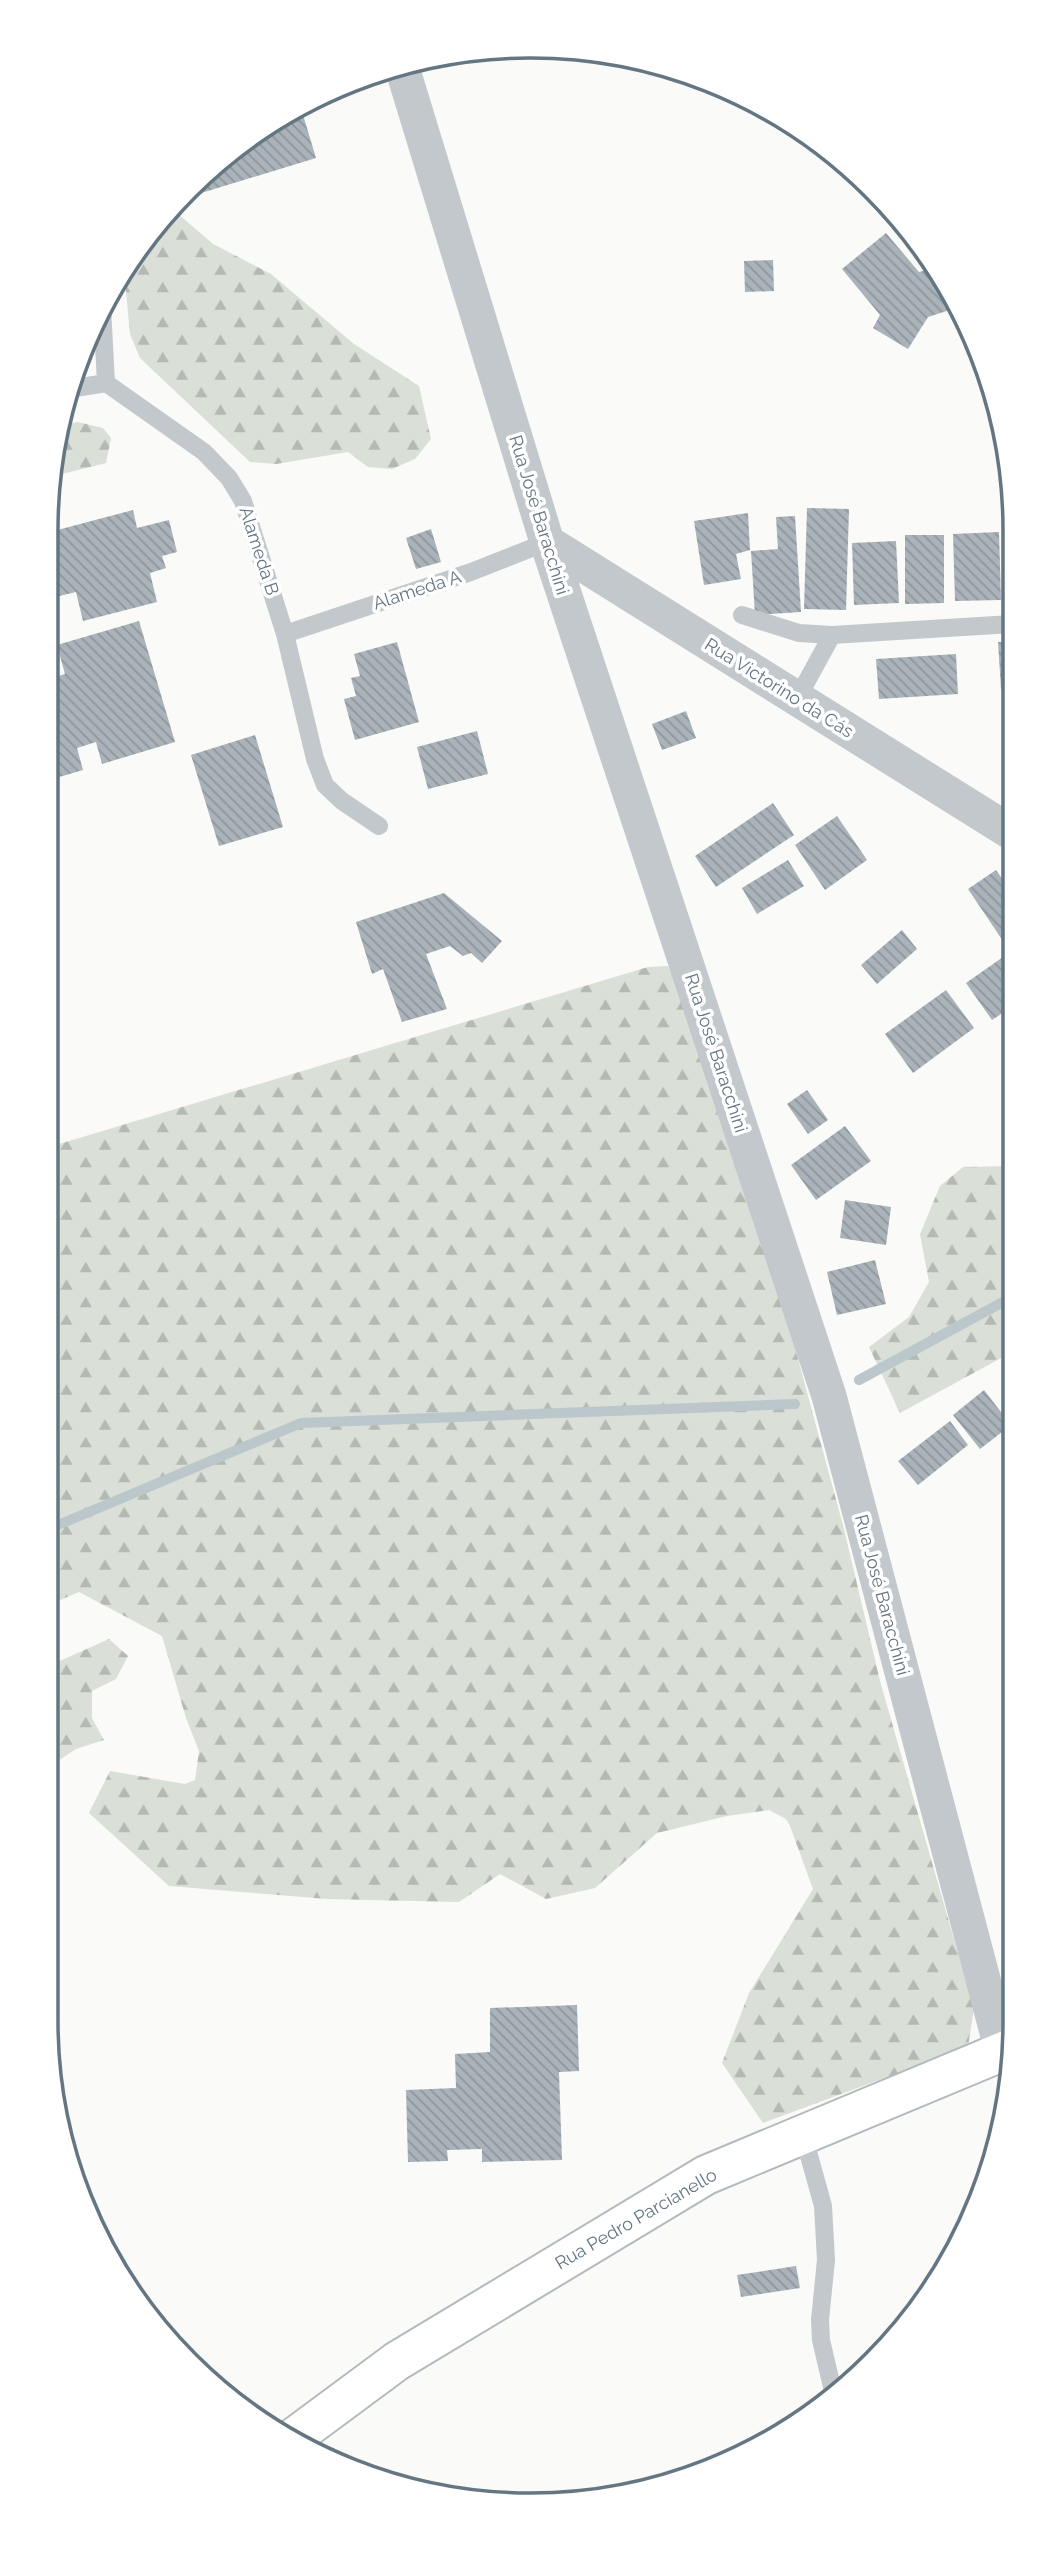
<svg xmlns="http://www.w3.org/2000/svg" width="1061" height="2551" font-family="Raleway,sans-serif">
	<defs>
		<pattern id="forest-firs" width="22" height="20" patternUnits="userSpaceOnUse" patternTransform="scale(1.75)"><rect width="22" height="20" fill="#dadfd7"/><path d="M5 1l3.5 6h-7zM16 11l3.5 6h-7z" fill="#b4b9b4"/></pattern>
		<pattern id="building-back-hatch" width="6" height="6" patternUnits="userSpaceOnUse" patternTransform="scale(1.75)"><rect width="6" height="6" fill="#aab3b9"/><path d="M-1 5l2 2M0 0l6 6M5-1l2 2" fill="none" stroke="#8e969c"/></pattern>
	</defs>
	<rect width="100%" height="100%" fill="#fafaf8"/>
	<path fill="url(#forest-firs)" d="M170,207L213,244L271,274L354,344L419,386L431,439L415,459L392,469L368,467L348,452L276,464L250,462L140,358L130,334L124,270Z
		M78,422L103,428L111,438L106,463L54,476L63,425Z
		M668,966L694,1013L774,1270L844,1529L880,1681L974,2009L968,2047L763,2123L722,2063L749,1993L813,1889L790,1826L786,1819L769,1810L727,1816L657,1833L595,1888L546,1899L500,1874L459,1902L327,1899L169,1886L89,1813L110,1771L185,1784L195,1780L199,1751L186,1718L162,1636L79,1592L46,1606V1148L648,967Z
		M1013,1166L1014,1351L900,1413L869,1347L909,1317L929,1282L920,1234L940,1186L963,1167Z
		M109,1639L128,1656L116,1679L92,1691V1718L104,1740L76,1749L46,1769V1667Z"/>
	<g fill="none" stroke-linecap="round" stroke-linejoin="round">
		<path stroke="#bbc7cb" stroke-width="10" d="M859,1380L1014,1296
			M46,1530L301,1423L795,1404"/>
	</g>
	<path fill="url(#building-back-hatch)" d="M301,108L316,158L198,194L195,183L235,146L290,112Z
		M886,233L919,272L931,269L956,308L928,317L908,349L873,328L880,315L842,269Z
		M773,260L774,291L745,292L744,261Z
		M807,508L849,509L846,610L804,609Z
		M133,510L137,528L169,520L177,552L162,556L166,568L150,573L157,602L83,621L76,592L51,598L46,578V544L53,542L50,532Z
		M748,513L750,550L736,554L741,579L704,585L694,521Z
		M795,516L801,612L755,615L751,551L778,549L776,517Z
		M431,529L441,562L416,569L406,538Z
		M999,532L1001,600L955,601L953,534Z
		M1004,532H1011L1012,601H1005Z
		M905,535H944V603L905,604Z
		M896,541L899,603L854,605L852,543Z
		M139,621L175,742L102,764L96,742L77,748L83,770L46,781V680L65,674L57,645Z
		M397,642L419,722L355,740L344,699L356,696L351,678L360,676L354,654Z
		M998,642H1012V688L1001,689Z
		M956,654L958,694L879,699L876,659Z
		M686,711L696,738L662,750L652,724Z
		M477,731L488,774L428,789L417,747Z
		M255,735L283,827L219,846L191,755Z
		M773,803L794,835L716,887L695,856Z
		M837,816L867,860L825,890L795,845Z
		M788,860L804,886L757,914L742,888Z
		M996,870L1012,893L1013,934L1003,941L968,889Z
		M444,893L502,941L482,963L471,953L463,956L450,946L426,954L447,1009L402,1022L383,969L372,974L356,922Z
		M902,930L917,949L877,984L861,965Z
		M1013,950V1006L992,1020L966,983Z
		M946,990L974,1028L913,1073L885,1034Z
		M807,1090L828,1120L808,1134L787,1104Z
		M845,1126L871,1161L816,1200L791,1165Z
		M845,1200L891,1207L886,1245L840,1238Z
		M875,1260L886,1304L837,1315L827,1272Z
		M984,1390L1011,1425L980,1449L953,1415Z
		M950,1421L968,1445L918,1485L898,1461Z
		M577,2005L579,2071L559,2072L562,2160L482,2162V2149L447,2150L448,2161L408,2162L406,2090L456,2088L455,2054L490,2052V2008Z
		M796,2266L800,2288L741,2297L737,2275Z"/>
	<g fill="none" stroke-linecap="round" stroke-linejoin="round">
		<defs>
			<path id="secondary" d="M289,2441L397,2361L706,2175L1011,2048"/>
		</defs>
		<use href="#secondary" stroke="#b3babf" stroke-width="42"/>
		<path stroke="#c3c8cc" stroke-width="18" d="M102,306L106,383L204,452L229,478L243,501L285,634L315,759L325,785L342,801L379,826
			M69,389L106,383
			M742,615L799,633L832,635L1012,624
			M285,634L471,572L547,542
			M797,699L832,635
			M803,2134L823,2206L826,2260L820,2320L821,2340L832,2387L838,2394"/>
		<path stroke="#c3c8cc" stroke-width="35" d="M401,64L547,542L829,1396L1002,2051
			M547,542L1012,833"/>
		<use href="#secondary" stroke="#fff" stroke-width="38"/>
	</g>
	<g text-anchor="middle" stroke-width="7" stroke-linejoin="round" paint-order="stroke">
		<g font-size="18" fill="#657683" stroke="#fff">
			<text transform="translate(539 515) rotate(73)" y="6">Rua José Baracchini</text>
			<text transform="translate(259 551) rotate(72)" y="6">Alameda B</text>
			<text transform="translate(417 590) rotate(-18)" y="6">Alameda A</text>
			<text transform="translate(779 688) rotate(32)" y="6">Rua Victorino da Cás</text>
			<text transform="translate(716 1053) rotate(72)" y="6">Rua José Baracchini</text>
			<text transform="translate(882 1595) rotate(75)" y="6">Rua José Baracchini</text>
			<text transform="translate(636 2219) rotate(-30)" y="6">Rua Pedro Parcianello</text>
		</g>
	</g>
	<path d="M0 0H1061V2551H0ZM530 58H531A472 472 0 0 1 1003 530V2021A472 472 0 0 1 531 2493H530A472 472 0 0 1 58 2021V530A472 472 0 0 1 530 58Z" fill="#fff" fill-rule="evenodd"/>
	<path fill="none" stroke="#657683" stroke-width="3.5" d="M530 58H531A472 472 0 0 1 1003 530V2021A472 472 0 0 1 531 2493H530A472 472 0 0 1 58 2021V530A472 472 0 0 1 530 58Z"/>
</svg>
